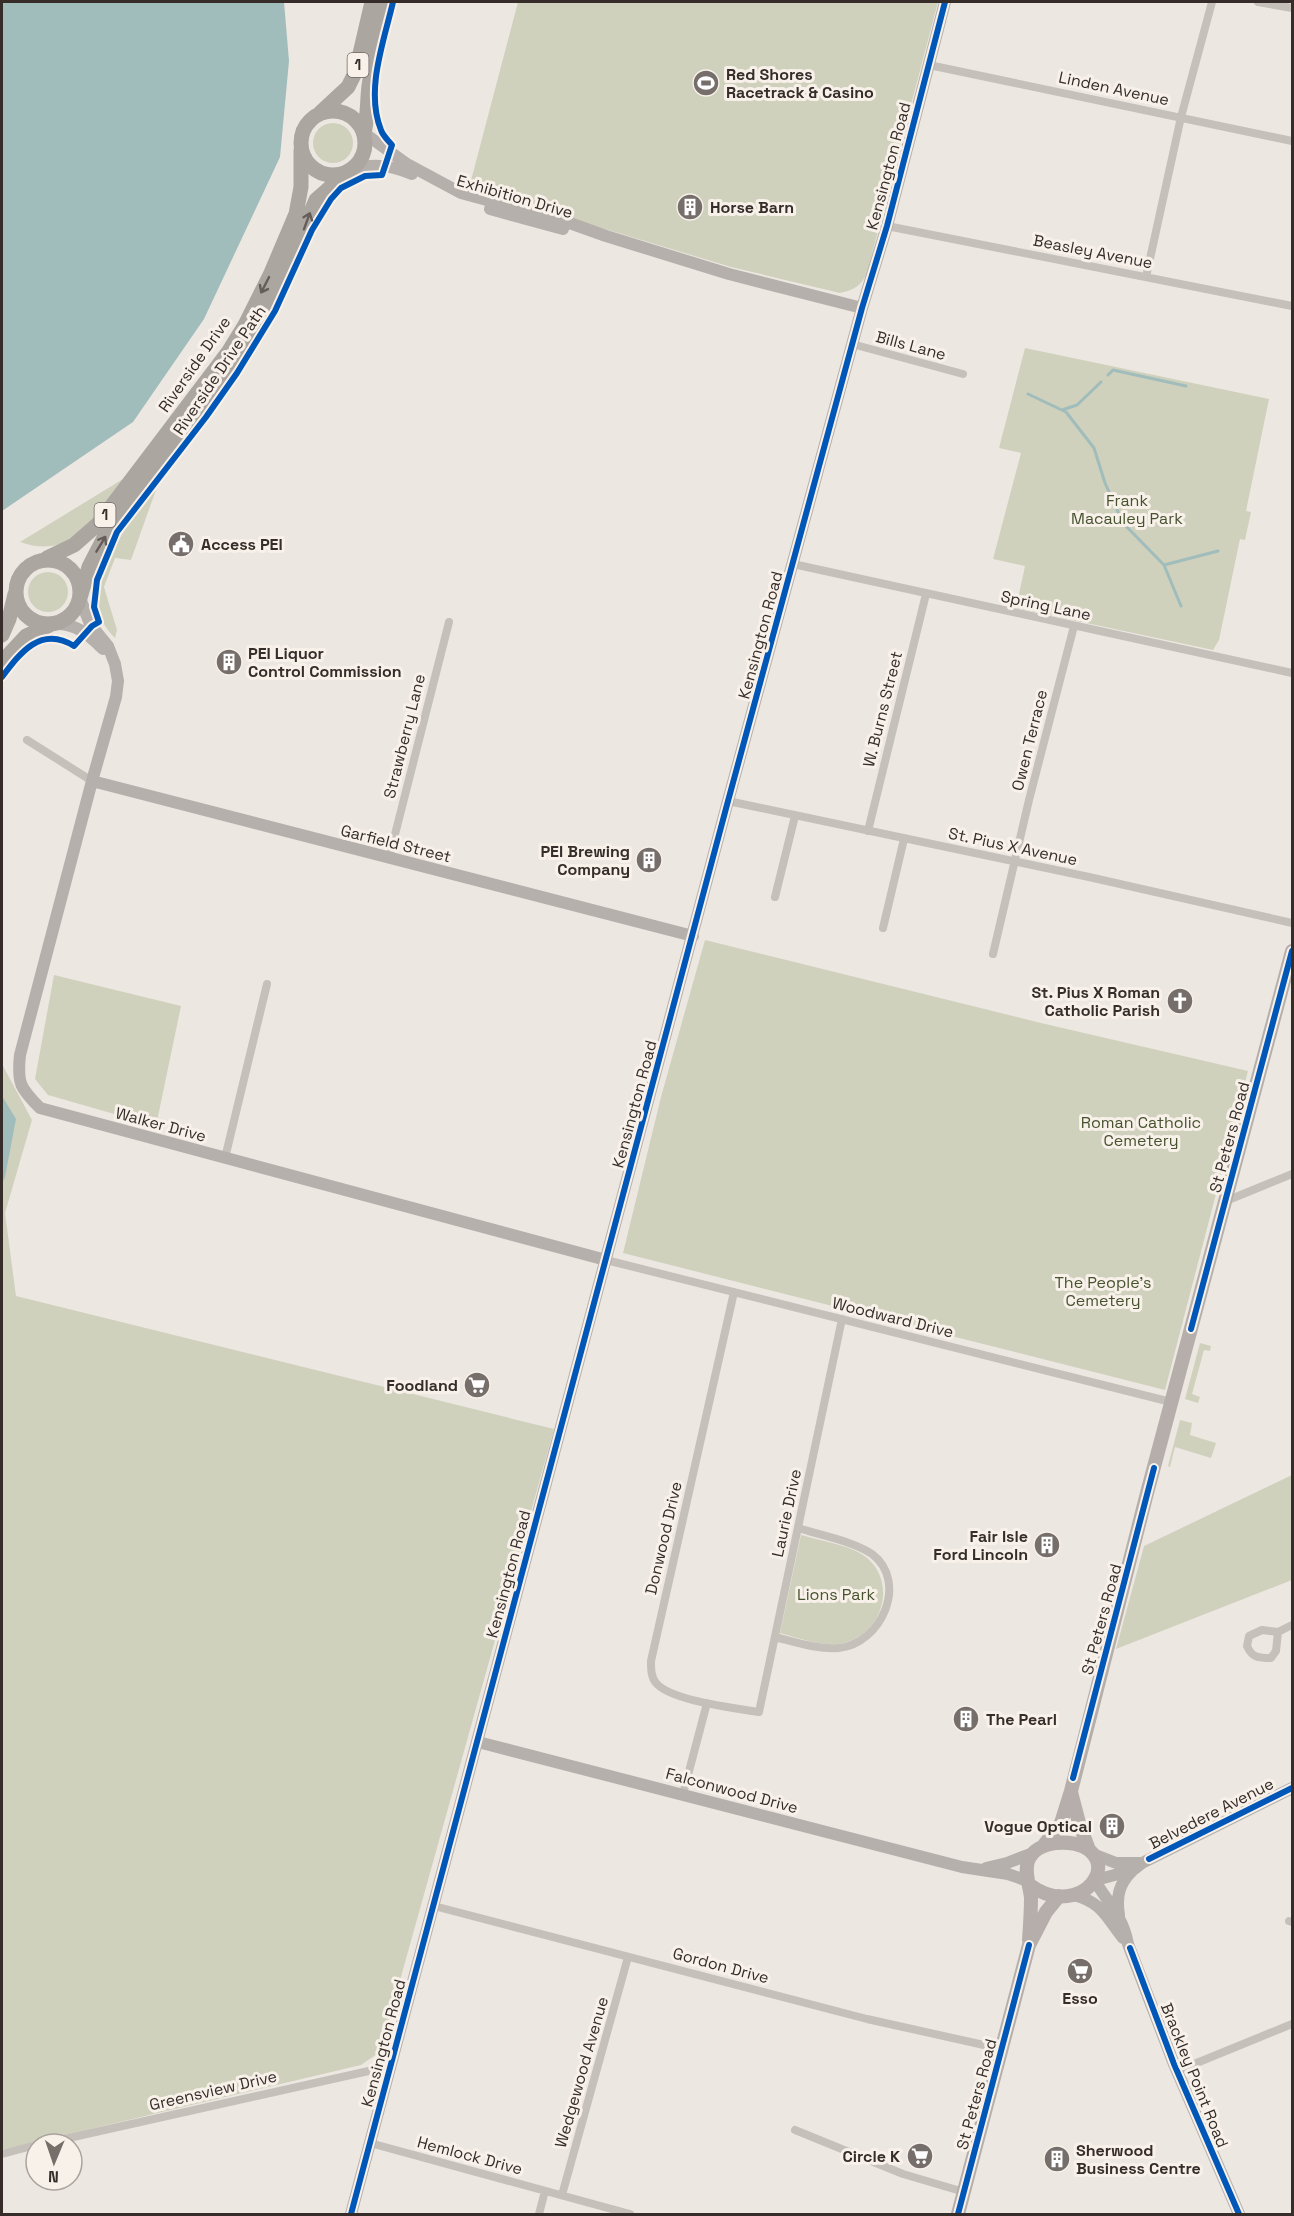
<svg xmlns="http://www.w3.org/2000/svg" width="1294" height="2216" font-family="'Space Grotesk',sans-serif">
	<rect width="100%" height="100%" fill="#ede7e2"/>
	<path fill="#cfd1bd" d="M518,2H938L867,273C861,286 854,290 840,293L731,267L469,188Z
		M313 143a20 20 0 1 1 40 0a20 20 0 1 1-40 0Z
		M1025,348L1269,399L1246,511L1251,512L1245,540L1240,539L1219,640L1213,650L1016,608L1025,566L993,559L1021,453L999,448Z
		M123,479C96,517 73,561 20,542Z
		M157,487L131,560L115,558L104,587L117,630L115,638C105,628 98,616 97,602C93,568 136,512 157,487Z
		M28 592a20 20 0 1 1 40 0a20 20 0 1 1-40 0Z
		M705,940L1041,1023L1248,1071L1165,1390L623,1253L661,1097Z
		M54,975L181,1006L156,1126L48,1095L35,1079Z
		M2,1064L32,1120L5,1213L16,1296L554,1429L380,2052L361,2065L2,2150Z
		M1200,1343L1211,1346L1210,1351L1204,1350L1192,1394L1200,1397L1198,1403L1185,1399Z
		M1180,1420L1192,1423L1190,1435L1216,1443L1211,1458L1175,1447L1170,1467L1168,1466Z
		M1292,1475V1580L1116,1649L1144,1546Z
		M801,1535C818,1540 843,1544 858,1552C901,1575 885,1637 839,1644C820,1646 798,1638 780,1633Z"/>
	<path fill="#a0bdbc" d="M2,2H284L289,61L280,157L204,319L133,422L2,511Z
		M2,1096L16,1119L5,1177L2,1183Z"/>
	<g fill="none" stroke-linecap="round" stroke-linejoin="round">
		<path stroke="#a0bdbc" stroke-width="3" d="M1108,375L1113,370L1186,386
			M1028,394L1066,412L1094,448L1105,483L1123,523L1164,565L1218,551
			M1062,410L1077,405L1101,382
			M1164,565L1181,606"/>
		<path stroke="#c6c0bb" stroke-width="8" d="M1258,2L1292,8
			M929,65L1292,141
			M887,226L1292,306
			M1146,277L1181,117L1212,2
			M852,344L963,374
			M793,564L1292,673
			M27,740L92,781
			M728,801L1089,877L1292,923
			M868,831L926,594
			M389,858L449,622
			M775,897L795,816
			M883,928L904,839
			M993,954L1029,800L1074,626
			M225,1158L267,984
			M1226,1201L1292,1174
			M606,1260L1171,1402
			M734,1292L651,1661C651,1669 651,1677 656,1683C671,1701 736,1708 759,1712L842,1319
			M1278,1632L1276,1651L1271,1658C1259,1658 1252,1658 1247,1646L1249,1636L1262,1630L1278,1632L1292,1625
			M775,1637C795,1642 819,1650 839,1648C881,1644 909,1582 872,1554C853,1541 820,1535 798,1528
			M683,1794L707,1703
			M434,1906L867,2019L1002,2049
			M1289,1921L1292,1922
			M1177,2071L1292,2024
			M795,2130L903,2174L964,2192
			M370,2143L630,2214
			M42,2144L391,2066
			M2,2154L36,2145
			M562,2195L628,1957
			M539,2214L545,2191"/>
		<path stroke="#b6b0ac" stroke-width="12" d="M364,133L407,164L461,193L564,221L606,236L729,274L862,308
			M349,171C371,162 391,165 412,174
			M490,209L563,229
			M80,598L90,624L108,646L115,664L118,681L116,697L92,781L20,1055C17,1083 20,1088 40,1108L606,1260
			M54,624C76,623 88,634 103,649
			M92,781L693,936
			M478,1742L962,1867L1008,1874L1028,1881
			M1093,1854L1116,1863H1142
			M986,1868L1007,1863L1033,1853
			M1096,1880L1133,1870L1142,1863L1292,1788
			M1095,1881C1109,1904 1123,1917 1128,1944L1174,2064L1239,2214
			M1074,1895C1103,1903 1106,1917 1123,1938
			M1119,1915C1116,1896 1119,1884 1132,1871
			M351,2214L728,801L862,308L887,226L945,2"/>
		<path stroke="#b5aeaa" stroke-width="14" d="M1071,1792L1079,1823L1089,1850
			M1044,1845L1061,1823L1071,1791L1147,1493L1292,951
			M1029,1940C1030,1926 1031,1912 1031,1898C1030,1886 1024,1873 1028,1861C1036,1840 1073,1838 1089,1850C1109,1866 1093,1891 1073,1895C1057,1899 1042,1894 1030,1885
			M958,2214L1029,1945L1046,1912L1059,1896"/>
		<path stroke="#aca6a1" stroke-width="15" d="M301 143a32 32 0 1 1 64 0a32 32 0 1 1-64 0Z
			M320,113L348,87L356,71L372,2
			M364,133C368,117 367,102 369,86C373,57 380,30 386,2
			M47,558L74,545L98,524L229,351L245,325L271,273L296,214L301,187V150
			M16 592a32 32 0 1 1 64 0a32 32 0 1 1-64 0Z
			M80,598L89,567L104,538L237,359L284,276L316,200L349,171
			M2,635L9,619L15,594
			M2,662L26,636L50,625"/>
		<defs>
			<path id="cycleway" d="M2,677C20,653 41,625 74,646L92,626L99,622L94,607L97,580L117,532L206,417L237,373L275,311L312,230L331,199L341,188L365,176L382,175L392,145C388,140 383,136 381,130C365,90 384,41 393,2
				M1191,1329L1292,951
				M1073,1778L1154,1468
				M1149,1859L1292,1788
				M1130,1948L1174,2064L1239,2214
				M351,2214L728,801L862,308L887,226L945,2
				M958,2214L1029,1945"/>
		</defs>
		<use href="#cycleway" stroke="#f8f1ea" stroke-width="10"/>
		<use href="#cycleway" stroke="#0057b8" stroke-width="6"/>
	</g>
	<defs><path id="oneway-shaft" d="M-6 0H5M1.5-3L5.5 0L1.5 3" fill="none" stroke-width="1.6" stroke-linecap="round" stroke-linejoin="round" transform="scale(1.5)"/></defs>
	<g stroke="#655d5a">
		<use href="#oneway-shaft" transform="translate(307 221) rotate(-70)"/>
		<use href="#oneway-shaft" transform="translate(265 285) rotate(117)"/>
		<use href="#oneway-shaft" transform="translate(101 544) rotate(-59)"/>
	</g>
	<defs>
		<symbol id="stadium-disc" viewBox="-11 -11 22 22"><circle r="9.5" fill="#766e6a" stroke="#f8f1ea"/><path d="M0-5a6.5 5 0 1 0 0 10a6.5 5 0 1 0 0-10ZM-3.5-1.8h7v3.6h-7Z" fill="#fff"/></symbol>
		<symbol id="building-disc" viewBox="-11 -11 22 22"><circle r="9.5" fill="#766e6a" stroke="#f8f1ea"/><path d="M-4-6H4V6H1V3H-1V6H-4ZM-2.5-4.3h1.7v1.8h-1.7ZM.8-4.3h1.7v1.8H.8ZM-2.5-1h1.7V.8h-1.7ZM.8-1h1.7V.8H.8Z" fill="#fff"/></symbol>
		<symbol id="civic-disc" viewBox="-11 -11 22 22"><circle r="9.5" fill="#766e6a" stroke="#f8f1ea"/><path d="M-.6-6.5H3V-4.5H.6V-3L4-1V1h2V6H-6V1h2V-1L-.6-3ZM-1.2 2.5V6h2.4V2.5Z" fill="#fff"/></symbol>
		<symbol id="church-disc" viewBox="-11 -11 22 22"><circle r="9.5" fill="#766e6a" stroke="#f8f1ea"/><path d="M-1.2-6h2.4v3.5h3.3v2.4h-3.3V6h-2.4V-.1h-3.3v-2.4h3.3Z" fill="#fff"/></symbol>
		<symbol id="supermarket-disc" viewBox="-11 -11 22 22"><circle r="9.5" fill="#766e6a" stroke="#f8f1ea"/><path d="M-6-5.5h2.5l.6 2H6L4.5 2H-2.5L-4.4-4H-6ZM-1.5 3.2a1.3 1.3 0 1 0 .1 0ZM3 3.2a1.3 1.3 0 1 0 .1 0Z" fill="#fff"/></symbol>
	</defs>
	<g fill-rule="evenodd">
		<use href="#stadium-disc" x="691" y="68" width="30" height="30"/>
		<use href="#building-disc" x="675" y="192" width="30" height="30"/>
		<use href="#civic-disc" x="166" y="529" width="30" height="30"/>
		<use href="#building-disc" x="214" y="647" width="30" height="30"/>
		<use href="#building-disc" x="634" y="845" width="30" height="30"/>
		<use href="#church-disc" x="1165" y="986" width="30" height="30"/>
		<use href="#supermarket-disc" x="462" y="1370" width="30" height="30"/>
		<use href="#building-disc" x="1032" y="1530" width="30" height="30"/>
		<use href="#building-disc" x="951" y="1704" width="30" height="30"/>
		<use href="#building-disc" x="1097" y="1811" width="30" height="30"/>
		<use href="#supermarket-disc" x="1065" y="1956" width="30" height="30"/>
		<use href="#supermarket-disc" x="905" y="2141" width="30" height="30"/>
		<use href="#building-disc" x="1042" y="2144" width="30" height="30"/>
	</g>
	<g text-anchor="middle" stroke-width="6" stroke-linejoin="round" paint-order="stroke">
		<g fill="#f8f1ea" stroke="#706864" stroke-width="1.5">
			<rect x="347.5" y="53" width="21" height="24" rx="4.5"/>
			<rect x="94.5" y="503" width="21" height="24" rx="4.5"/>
		</g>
		<g font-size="15" font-weight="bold" fill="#362d2a">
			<text x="358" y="70">1</text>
			<text x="105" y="520">1</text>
		</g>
		<g font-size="16" font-weight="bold" fill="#362d2a" stroke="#f8f1ea" text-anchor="start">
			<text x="726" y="80">Red Shores<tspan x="726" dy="18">Racetrack &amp; Casino</tspan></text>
			<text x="710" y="213">Horse Barn</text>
			<text x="201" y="550">Access PEI</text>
			<text x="248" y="659">PEI Liquor<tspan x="248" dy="18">Control Commission</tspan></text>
			<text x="630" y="857" text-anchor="end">PEI Brewing<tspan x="630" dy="18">Company</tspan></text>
			<text x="1160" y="998" text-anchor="end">St. Pius X Roman<tspan x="1160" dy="18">Catholic Parish</tspan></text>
			<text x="458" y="1391" text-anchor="end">Foodland</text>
			<text x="1028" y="1542" text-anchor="end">Fair Isle<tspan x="1028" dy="18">Ford Lincoln</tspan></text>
			<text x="986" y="1725">The Pearl</text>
			<text x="1092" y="1832" text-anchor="end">Vogue Optical</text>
			<text x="1080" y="2004" text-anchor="middle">Esso</text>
			<text x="1076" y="2156">Sherwood<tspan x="1076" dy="18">Business Centre</tspan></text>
			<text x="900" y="2162" text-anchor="end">Circle K</text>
		</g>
		<g font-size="16" fill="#362d2a" stroke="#f8f1ea">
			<text transform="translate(1114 88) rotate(12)" y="6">Linden Avenue</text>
			<text transform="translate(888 166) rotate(-75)" y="6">Kensington Road</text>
			<text transform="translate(515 196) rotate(16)" y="6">Exhibition Drive</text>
			<text transform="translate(1093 251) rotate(11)" y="6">Beasley Avenue</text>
			<text transform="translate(911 345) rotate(15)" y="6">Bills Lane</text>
			<text transform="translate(194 364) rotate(-55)" y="6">Riverside Drive</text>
			<text transform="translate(219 370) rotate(-56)" y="6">Riverside Drive Path</text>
			<text transform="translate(1046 605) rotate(12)" y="6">Spring Lane</text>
			<text transform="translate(760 635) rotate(-75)" y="6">Kensington Road</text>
			<text transform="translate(882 709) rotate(-76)" y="6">W. Burns Street</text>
			<text transform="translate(404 736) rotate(-76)" y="6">Strawberry Lane</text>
			<text transform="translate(1029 740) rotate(-76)" y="6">Owen Terrace</text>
			<text transform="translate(396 843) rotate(14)" y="6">Garfield Street</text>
			<text transform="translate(1013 846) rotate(12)" y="6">St. Pius X Avenue</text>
			<text transform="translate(634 1104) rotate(-75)" y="6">Kensington Road</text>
			<text transform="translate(161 1124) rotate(15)" y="6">Walker Drive</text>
			<text transform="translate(1229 1137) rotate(-75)" y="6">St Peters Road</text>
			<text transform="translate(893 1317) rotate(14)" y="6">Woodward Drive</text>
			<text transform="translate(786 1513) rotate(-78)" y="6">Laurie Drive</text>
			<text transform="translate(663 1538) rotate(-77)" y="6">Donwood Drive</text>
			<text transform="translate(508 1574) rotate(-75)" y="6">Kensington Road</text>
			<text transform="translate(1101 1619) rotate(-75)" y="6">St Peters Road</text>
			<text transform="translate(732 1790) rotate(15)" y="6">Falconwood Drive</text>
			<text transform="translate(1211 1813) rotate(-27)" y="6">Belvedere Avenue</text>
			<text transform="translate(721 1965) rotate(15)" y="6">Gordon Drive</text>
			<text transform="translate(383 2043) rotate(-75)" y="6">Kensington Road</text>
			<text transform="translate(581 2072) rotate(-74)" y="6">Wedgewood Avenue</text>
			<text transform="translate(1195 2075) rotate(68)" y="6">Brackley Point Road</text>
			<text transform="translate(213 2090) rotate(-13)" y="6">Greensview Drive</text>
			<text transform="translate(976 2094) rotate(-75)" y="6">St Peters Road</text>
			<text transform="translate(470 2155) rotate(15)" y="6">Hemlock Drive</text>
		</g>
		<g font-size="16" fill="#47532f" stroke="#f8f1ea">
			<text x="1127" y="506">Frank<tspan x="1127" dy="18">Macauley Park</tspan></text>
			<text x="1141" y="1128">Roman Catholic<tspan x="1141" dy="18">Cemetery</tspan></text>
			<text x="1103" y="1288">The People's<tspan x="1103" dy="18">Cemetery</tspan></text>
			<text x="836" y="1600">Lions Park</text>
		</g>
	</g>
	<rect width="1294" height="2216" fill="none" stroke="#362d2a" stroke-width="6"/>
	<g transform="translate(54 2162) rotate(182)"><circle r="28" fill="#f8f1ea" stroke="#aaa39d" stroke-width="1.5"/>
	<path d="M0-4.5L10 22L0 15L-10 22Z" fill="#766e6a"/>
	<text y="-9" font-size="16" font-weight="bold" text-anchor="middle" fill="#362d2a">N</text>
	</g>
</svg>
